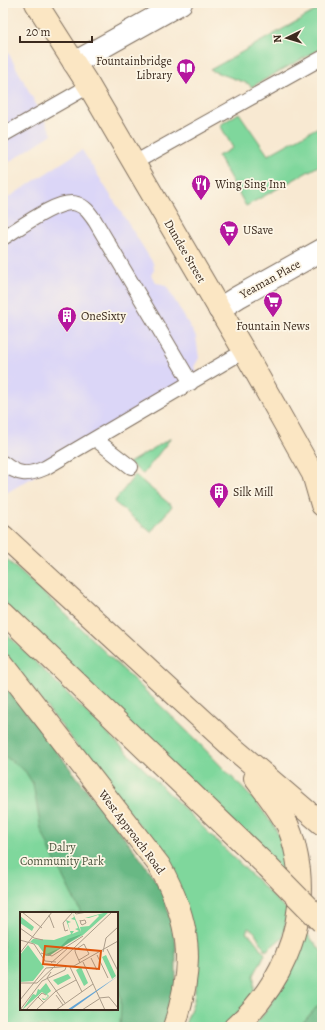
<svg xmlns="http://www.w3.org/2000/svg" width="325" height="1030" font-family="Alegreya,serif">
	<rect width="100%" height="100%" fill="#fcf5e5"/>
	<filter id="ink" filterUnits="userSpaceOnUse"><feTurbulence type="fractalNoise" baseFrequency=".025" numOctaves="2"/><feDisplacementMap in="SourceGraphic" scale="8" xChannelSelector="R" yChannelSelector="G"/><feConvolveMatrix kernelMatrix="1 2 1 2 8 2 1 2 1" color-interpolation-filters="sRGB"/></filter>
	<filter id="wash" filterUnits="userSpaceOnUse"><feTurbulence type="fractalNoise" baseFrequency=".012" numOctaves="4" result="noise"/><feDisplacementMap in="SourceGraphic" scale="16" xChannelSelector="R" yChannelSelector="G"/><feGaussianBlur stdDeviation="0.9" result="paint"/><feColorMatrix in="noise" values="0 0 0 0 0 0 0 0 0 0 0 0 0 0 0 0 0 1.4 0 .05"/><feComposite in="paint" operator="in"/></filter>
	<g filter="url(#wash)">
		<rect width="100%" height="100%" fill="#f8e9d2"/>
		<path fill="#dbd6f7" d="M3,43L52,134L3,166Z
			M82,150L153,263L154,270L151,275L156,283L162,284L167,287L196,337L199,358L194,367L200,377L3,495V201Z"/>
		<path fill="#7fd79c" stroke="#5d805d" fill-rule="evenodd" d="M322,7V48L251,87L249,84L210,70Z
			M239,113L268,155L322,125V164L246,206L218,156L233,148L220,125Z
			M171,438L143,474L129,463Z
			M135,475L172,506L151,532L114,502Z
			M3,556L52,601L188,732L257,803L274,826L283,845L289,862V877L3,604Z
			M3,630L288,911L283,937L266,951L254,931L248,928L246,933L251,936L265,954L254,975V995L241,1010L223,1027H184L194,1000L196,979L167,861L3,651Z
			M3,683L138,855L164,1027H3ZM21,913H117V1009H21Z
			M303,929L322,952V1001L299,1027H252C278,1004 290,960 303,929Z"/>
		<path fill="#67b884" stroke="#517151" d="M3,683L138,855L163,891L176,943V984L164,1027H120L121,998L117,986V913H81L52,855L41,829L33,784L25,771L3,755Z
			M322,1001V1027H299Z"/>
	</g>
	<g filter="url(#ink)">
		<g fill="none" stroke-linecap="round" stroke-linejoin="round">
			<defs>
				<path id="lane" d="M3,135L89,86
					M134,163L322,58
					M3,238C18,229 60,197 77,204C86,207 90,214 95,221L191,383
					M95,439L131,467
					M3,463C18,475 27,476 45,468L244,351"/>
				<path id="street" d="M74,63L181,3
					M219,309L238,297L322,250"/>
				<path id="secondary" d="M36,3L89,86L244,351L313,474L322,505
					M3,536L232,747L322,824
					M3,612L268,867
					M3,664L159,865C191,922 195,965 174,1027
					M235,1027C280,987 305,931 299,870C297,855 294,840 288,826C279,809 267,794 255,778"/>
			</defs>
			<use href="#lane" stroke="#7d6d5d" stroke-width="16"/>
			<use href="#street" stroke="#7d6d5d" stroke-width="24"/>
			<use href="#secondary" stroke="#7d6d5d" stroke-width="24"/>
			<use href="#lane" stroke="#fff" stroke-width="14"/>
			<use href="#street" stroke="#fff" stroke-width="22"/>
			<use href="#secondary" stroke="#fbe6c3" stroke-width="22"/>
			<defs>
				<path id="secondary-bridge" d="M268,867L322,922"/>
			</defs>
			<use href="#secondary-bridge" stroke="#7d6d5d" stroke-width="24" stroke-linecap="butt"/>
			<use href="#secondary-bridge" stroke="#fbe6c3" stroke-width="22"/>
		</g>
	</g>
	<defs>
		<symbol id="library-pin" viewBox="-11 -11 22 30"><path d="M0 17L-7.5 6A9.5 9.5 0 1 1 7.5 6Z" fill="#b5179e" stroke="#fcf5e5"/><path d="M-6-4Q-3-5.5-.7-3.5V5Q-3 3-6 4ZM6-4Q3-5.5 .7-3.5V5Q3 3 6 4Z" fill="#fff"/></symbol>
		<symbol id="restaurant-pin" viewBox="-11 -11 22 30"><path d="M0 17L-7.5 6A9.5 9.5 0 1 1 7.5 6Z" fill="#b5179e" stroke="#fcf5e5"/><path d="M-5-6h1v4h1v-4h1v4h1v-4h1v5L-1.5 .5V6h-2V.5L-5-1ZM5-6V6H3V1.5H1.5Q1.5-4 5-6Z" fill="#fff"/></symbol>
		<symbol id="supermarket-pin" viewBox="-11 -11 22 30"><path d="M0 17L-7.5 6A9.5 9.5 0 1 1 7.5 6Z" fill="#b5179e" stroke="#fcf5e5"/><path d="M-6-5.5h2.5l.6 2H6L4.5 2H-2.5L-4.4-4H-6ZM-1.5 3.2a1.3 1.3 0 1 0 .1 0ZM3 3.2a1.3 1.3 0 1 0 .1 0Z" fill="#fff"/></symbol>
		<symbol id="building-pin" viewBox="-11 -11 22 30"><path d="M0 17L-7.5 6A9.5 9.5 0 1 1 7.5 6Z" fill="#b5179e" stroke="#fcf5e5"/><path d="M-4-6H4V6H1V3H-1V6H-4ZM-2.5-4.3h1.7v1.8h-1.7ZM.8-4.3h1.7v1.8H.8ZM-2.5-1h1.7V.8h-1.7ZM.8-1h1.7V.8H.8Z" fill="#fff"/></symbol>
	</defs>
	<g fill-rule="evenodd">
		<use href="#library-pin" x="175" y="57" width="22" height="30"/>
		<use href="#restaurant-pin" x="190" y="173" width="22" height="30"/>
		<use href="#supermarket-pin" x="218" y="219" width="22" height="30"/>
		<use href="#supermarket-pin" x="262" y="290" width="22" height="30"/>
		<use href="#building-pin" x="56" y="305" width="22" height="30"/>
		<use href="#building-pin" x="208" y="481" width="22" height="30"/>
	</g>
	<g text-anchor="middle" stroke-width="3.5" stroke-linejoin="round" paint-order="stroke">
		<g font-size="12" fill="#3b2a1e" stroke="#fcf5e5" text-anchor="start">
			<text x="172" y="65" text-anchor="end">Fountainbridge<tspan x="172" dy="14">Library</tspan></text>
			<text x="215" y="188">Wing Sing Inn</text>
			<text x="243" y="234">USave</text>
			<text x="81" y="320">OneSixty</text>
			<text x="273" y="330" text-anchor="middle">Fountain News</text>
			<text x="233" y="496">Silk Mill</text>
		</g>
		<g font-size="12" fill="#3b2a1e" stroke="#fcf5e5">
			<text transform="translate(185 251) rotate(60)" y="4">Dundee Street</text>
			<text transform="translate(270 279) rotate(-29)" y="4">Yeaman Place</text>
			<text transform="translate(132 832) rotate(53)" y="4">West Approach Road</text>
		</g>
		<g font-size="12" fill="#4c553e" stroke="#fcf5e5">
			<text x="62" y="851">Dalry<tspan x="62" dy="14">Community Park</tspan></text>
		</g>
	</g>
	<g transform="translate(20 912)">
		<rect width="98" height="98" fill="#f8e9d2"/>
		<path d="M87,0H89L63,23L26,44L18,33L10,30L13,27L34,28L51,22L46,8L51,10L48,11L50,19H54L52,22L59,19L55,17L58,16L55,8L51,7L54,5L53,1L61,20L60,15L69,14L79,4L78,3L69,6H65ZM0,4L14,15L12,19L0,11ZM8,33L24,55L13,69L0,70V43ZM86,43L96,64L92,67L82,45ZM61,55L68,71L64,74L56,58ZM48,62L51,66L38,73L33,68ZM26,71L31,79L27,82L29,84L25,88H23L22,86L25,87L28,84L22,80L2,98L13,82L16,83L18,77L20,78Z" fill="#7fd79c"/>
		<path d="M62,22L29,44L24,43L38,37L48,27Z" fill="#67b884"/>
		<path d="M98,64L51,98H47Z" fill="#62a4d6"/>
		<path fill="none" stroke="#ac9d8a" stroke-width="1" d="M2,0L22,16M54,0L56,2L67,0M29,3L34,16M60,8L61,12L62,13L66,11L65,8L60,9M0,16L14,26L23,28M48,18L45,19L43,11L53,0M0,28L14,32L25,49L36,50M87,37L98,59M83,40L86,26L98,15M0,41L32,0M21,41L32,44L63,24M77,43L88,66M71,46L77,58M59,48L69,42L64,32L55,38V39L56,42L60,51M63,50L85,98M31,51L48,36M50,55L62,80M31,60L27,66L45,91M0,71H17L92,0M36,83L43,93M79,86L89,85L98,96M0,88L26,56L54,54L98,29M24,91L18,85L22,81L26,83M0,98L22,69L45,58L46,55M6,98L18,85M16,98L36,79L56,68M36,98L73,72M62,98L79,87"/>
		<path fill="#df570d" fill-opacity="0.15" stroke="#df570d" stroke-width="2" d="M25,34L81,39L79,57L23,52Z"/>
		<rect width="98" height="98" fill="none" stroke="#3b2a1e" stroke-width="2"/>
	</g>
	<rect width="325" height="1030" fill="none" stroke="#fcf5e5" stroke-width="16"/>
	<g transform="translate(287 38) rotate(265)" stroke="#fcf5e5" stroke-width="3" paint-order="stroke">
	<path d="M0-3L7 15L0 10L-7 15Z" fill="#3b2a1e"/>
	<text y="-6" font-size="11" font-weight="bold" text-anchor="middle" fill="#3b2a1e">N</text>
	</g>
	<path d="M20 36v6h72v-6" fill="none" stroke="#3b2a1e" stroke-width="2"/>
	<text x="26" y="36" font-size="12" fill="#3b2a1e" stroke="#fcf5e5" stroke-width="3" paint-order="stroke">20 m</text>
</svg>
